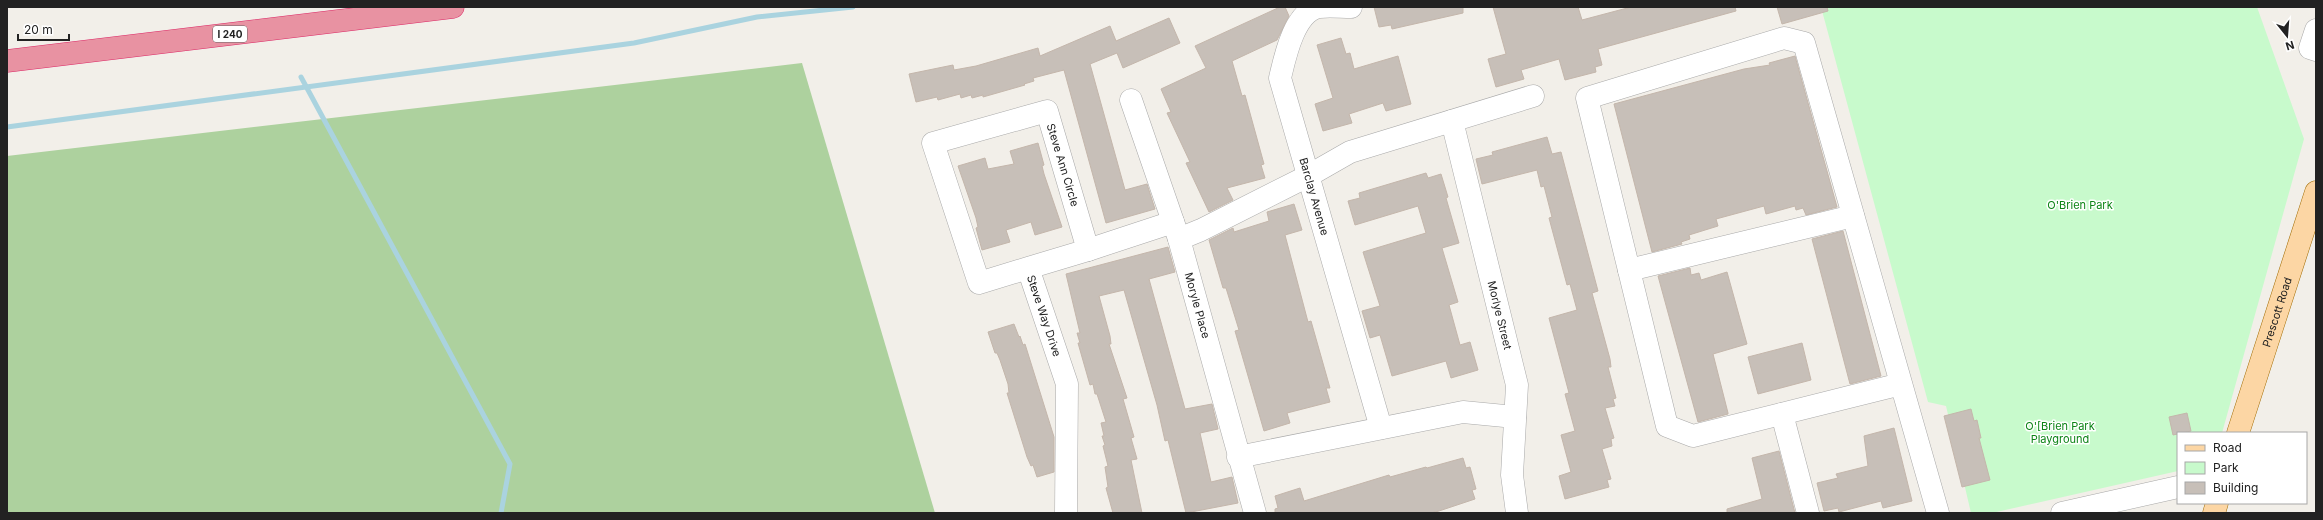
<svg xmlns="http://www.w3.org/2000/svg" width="2323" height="520" font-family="Inter,sans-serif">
	<rect width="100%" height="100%" fill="#f2efe9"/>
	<path fill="#add19e" d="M802,63L935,513H7V156Z"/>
	<path fill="#c8facc" d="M1821,7H2257L2304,139L2222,433H2178V471L1992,513H1971L1946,406L1928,402Z"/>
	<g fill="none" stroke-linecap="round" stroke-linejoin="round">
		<path stroke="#aad3df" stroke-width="5" d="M301,77L510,464L501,513
			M7,127L634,43L757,17L853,7"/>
	</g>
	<path fill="#c7bfb8" stroke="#c4b6ab" d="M1280,7H1285L1289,16L1277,40L1232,61L1242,96L1245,95L1264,164L1261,165L1265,178L1227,188L1233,200L1209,212L1186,163L1190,162L1167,113L1171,112L1161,89L1206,68L1195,46Z
		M1374,7H1463V13L1392,29L1391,25L1379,27Z
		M1493,7H1578L1582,20L1631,7H1735L1736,11L1598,49L1602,65L1595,67L1596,72L1565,80L1559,59L1521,70L1524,79L1496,87L1488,59L1506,54Z
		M1777,7H1827L1828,11L1782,24Z
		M1169,18L1180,43L1123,68L1117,53L1090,64L1125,190L1147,184L1155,209L1106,223L1064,70L1033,78L1034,81L1024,84L1025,85L983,97V95L972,98L971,95L961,98L960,94L938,100L937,97L916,102L909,74L953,65L954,70L976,66L1038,48L1040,56L1110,26L1116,41Z
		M1341,38L1346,54L1350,53L1354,69L1398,56L1411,104L1386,111L1383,103L1349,114L1352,123L1323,131L1315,104L1333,98L1317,45Z
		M1795,56L1837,207L1806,215L1803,208L1796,210L1795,206L1766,214L1764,206L1716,219L1718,226L1689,235L1690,239L1681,242L1682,244L1652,252L1614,104L1744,69L1770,65L1769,63Z
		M1547,137L1552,154L1561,152L1598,291L1592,293L1610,359L1611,367H1608L1616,398L1613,399L1615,406L1605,408L1614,438L1611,439L1612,446L1602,449L1611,479L1607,480L1609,487L1565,499L1559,476L1571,472L1561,435L1575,431L1565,394L1569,393L1549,318L1577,310L1570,284L1567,285L1549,218L1552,217L1544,186L1541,187L1537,170L1482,184L1476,159L1493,155L1492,152Z
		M1038,143L1044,165L1042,166L1044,174L1062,227L1035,235L1031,222L1006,230L1010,242L982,250L976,228L978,227L976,218L958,166L985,158L988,169L1014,164L1010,151Z
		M1426,173L1428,178L1441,174L1448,197L1446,198L1459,243L1442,248L1458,302L1449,305L1460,345L1470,342L1478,370L1451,378L1446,361L1392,376L1380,335L1370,338L1362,311L1380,306L1363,252L1426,233L1418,206L1355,225L1348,201L1360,198L1359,193Z
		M1294,204L1302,230L1285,235L1308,322L1311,321L1330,388H1326L1330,402L1287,413L1290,423L1264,431L1235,331L1239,330L1226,288H1223L1209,240L1233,228L1234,232L1269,221L1267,212Z
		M1843,231L1881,376L1850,384L1812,239Z
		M1168,247L1175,272L1149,279L1185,409L1212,404L1218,429L1200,433L1211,482L1232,477L1238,503L1186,513L1168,440L1165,441L1157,405L1124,290L1099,296L1110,336L1111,344H1109L1127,398L1123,399L1134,437L1131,438L1137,459L1131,460L1142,513H1113L1106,488L1108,487L1105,467L1108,466L1103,446L1105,445L1102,436H1104L1101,423L1106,422L1097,394H1095L1093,384L1090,385L1078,343H1080L1077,333H1080L1066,274Z
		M1690,268L1691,275L1699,273L1701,280L1727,272L1747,344L1713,354L1728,413V414L1698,422L1658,276Z
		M1014,324L1019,337L1020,336L1023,345L1025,344L1054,437V472L1037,477L1033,465L1031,466L1027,457L1007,393H1009L1008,384L1000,360L997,353H995L988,332Z
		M1802,343L1811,380L1758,394L1748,357Z
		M1971,409L1974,421L1977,420L1981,438H1979L1990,480L1962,487L1944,416Z
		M2187,413L2191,431L2173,435L2169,417Z
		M1894,428L1912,501L1883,508L1881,501L1839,512L1838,508L1824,511L1817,483L1838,478L1836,474L1868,466L1864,436Z
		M1779,451L1795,513H1727V509L1762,499L1752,458Z
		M1463,458L1466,468L1470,467L1476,489L1472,490L1475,499L1439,511L1431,513H1275V509L1278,508L1275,496L1300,488L1304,501L1389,475L1390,477L1426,467L1427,468Z"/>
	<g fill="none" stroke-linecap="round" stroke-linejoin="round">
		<defs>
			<g id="minor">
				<path id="s1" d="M1351,7C1341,7 1329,6 1319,7C1294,12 1285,57 1280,78L1381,428"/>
				<path d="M2316,30L2310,48L2316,50"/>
				<path id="s2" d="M1131,100L1179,239L1255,513"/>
				<path id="s3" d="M1452,121L1517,385L1512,475L1517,513"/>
				<path d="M1179,239L1201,230L1308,176L1350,152L1533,96"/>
				<path d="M1088,250L1173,222"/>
				<path id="s4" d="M1028,268L1088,250L1047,111L933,143L979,283L1028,268L1067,384L1066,513"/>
				<path d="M1629,270L1853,216"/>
				<path d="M1901,384L1693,436L1667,426L1587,98L1784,38L1804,43C1850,199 1893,356 1938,513"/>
				<path d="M1782,414L1808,513"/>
				<path d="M1238,457L1463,412L1515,417"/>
				<path d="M2062,513L2178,487"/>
			</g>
			<g id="major">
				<path id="s5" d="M2238,433L2316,192"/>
				<path d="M2214,513L2217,503"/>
			</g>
			<path id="highway" d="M7,61L453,7"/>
		</defs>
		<use href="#minor" stroke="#a9a9a9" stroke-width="23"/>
		<use href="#major" stroke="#a06b00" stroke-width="23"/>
		<use href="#highway" stroke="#dc2a67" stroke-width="23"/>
		<use href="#minor" stroke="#fff" stroke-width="22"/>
		<use href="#major" stroke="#fcd6a4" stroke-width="22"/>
		<use href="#highway" stroke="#e892a2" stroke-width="22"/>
	</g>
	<g text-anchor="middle" stroke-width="3" stroke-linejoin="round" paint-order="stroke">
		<rect fill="#fff" stroke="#646464" stroke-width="1" x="213" y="26" width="34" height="16" rx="3"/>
		<g font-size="10" font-weight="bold" fill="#222">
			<text x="230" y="38">I 240</text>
		</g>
		<g font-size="11" fill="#222" stroke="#fff">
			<text transform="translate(1063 165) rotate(73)" y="4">Steve Ann Circle</text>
			<text dy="4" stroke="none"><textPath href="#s1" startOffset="240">Barclay Avenue</textPath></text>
			<text dy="4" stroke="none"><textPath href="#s2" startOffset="216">Moryle Place</textPath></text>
			<text dy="4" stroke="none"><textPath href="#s5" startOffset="127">Prescott Road</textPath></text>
			<text dy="4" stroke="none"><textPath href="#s3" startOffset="200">Morlye Street</textPath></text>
			<text dy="4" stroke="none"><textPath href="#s4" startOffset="575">Steve Way Drive</textPath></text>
		</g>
		<g font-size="11" fill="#0c8416" stroke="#fff">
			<text x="2080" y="209">O'Brien Park</text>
			<text x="2060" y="430">O'[Brien Park<tspan x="2060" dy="13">Playground</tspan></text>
		</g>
	</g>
	<rect width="2323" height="520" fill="none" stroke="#222222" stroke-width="16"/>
	<rect x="2177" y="432" width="130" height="72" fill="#ffffff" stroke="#a7a7a7"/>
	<rect x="2185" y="445" width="20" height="6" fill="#fcd6a4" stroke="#a7a7a7"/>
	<text x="2213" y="452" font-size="12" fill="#222222">Road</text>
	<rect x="2185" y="462" width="20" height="12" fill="#c8facc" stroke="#a7a7a7"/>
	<text x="2213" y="472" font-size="12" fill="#222222">Park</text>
	<rect x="2185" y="482" width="20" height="12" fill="#c7bfb8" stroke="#a7a7a7"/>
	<text x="2213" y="492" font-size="12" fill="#222222">Building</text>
	<g transform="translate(2287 36) rotate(163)" stroke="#ffffff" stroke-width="3" paint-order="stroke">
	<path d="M0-3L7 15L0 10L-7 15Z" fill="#222222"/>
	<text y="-6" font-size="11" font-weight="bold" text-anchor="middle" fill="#222222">N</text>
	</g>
	<path d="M18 34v6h51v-6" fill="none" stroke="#222222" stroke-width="2"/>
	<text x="24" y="34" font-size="12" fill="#222222" stroke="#ffffff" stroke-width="3" paint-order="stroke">20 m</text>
</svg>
